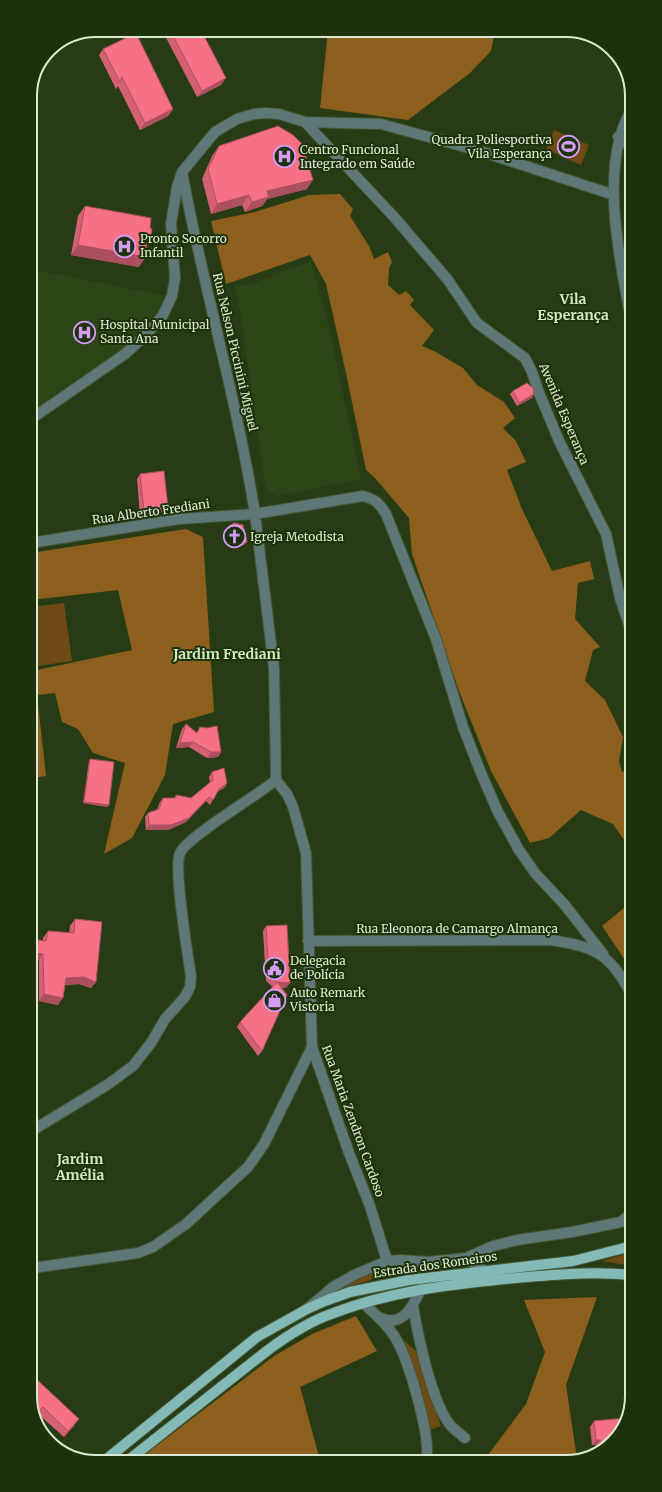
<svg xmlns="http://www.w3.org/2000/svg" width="662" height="1492" font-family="Merriweather,serif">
	<rect width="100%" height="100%" fill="#273c15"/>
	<path fill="#2c4516" d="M311,261L329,328L361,479L278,496L266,490L242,323L235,286L252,284Z
		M31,269L171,297L124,351L77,378L40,406L31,411Z"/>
	<path fill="#6e4a14" d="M554,130L589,145L581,165L546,149Z
		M64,603L72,661L38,666L31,607Z
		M632,1252V1266L602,1261Z
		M394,1264L439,1266L449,1269L373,1279L328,1294L351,1278Z
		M401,1338L416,1351L441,1426L429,1430Z"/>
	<path fill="#8c5f1d" d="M328,30H495L491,51L470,73L408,120L320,108Z
		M340,194L353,209L350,216L369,246L374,259L388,252L392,262L389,268L388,285L399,295L406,291L414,300L410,305L434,330L422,346L436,352L463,368L477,385L504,402L515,418L503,428L516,441L526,462L507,470L522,509L552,571L590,561L594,579L578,583L575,619L600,647L593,650L585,681L605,700L623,737L619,761L622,772L630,768L631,850L613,824L581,810L549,838L530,843L491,771L459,691L412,554L409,518L375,478L366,470L346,373L326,284L310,255L226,284L211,221L255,212L309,195Z
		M186,529L203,537L214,712L173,724L165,775L132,838L104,854L125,763L93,753L78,729L62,722L55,693L37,695L46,776L32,778V671L132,650L118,590L31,600V553Z
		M631,902V969L602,926Z
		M597,1297L566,1385L577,1459H439L437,1456L485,1459L526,1404L545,1352L524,1300Z
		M356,1316L377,1351L300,1387L320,1460L135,1462L274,1356L312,1334Z"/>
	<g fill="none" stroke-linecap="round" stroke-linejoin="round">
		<defs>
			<path id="minor" d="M629,114C601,167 618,252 629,309
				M305,122L395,218L448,280L477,323L525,358L532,372L539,393L560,443L606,534L620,598L630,628
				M618,137L629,146
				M182,172C203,287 237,399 255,514L363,496C375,499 379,503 386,514L436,639L463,727L481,773L498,812L519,850L535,873L564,904L603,954
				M31,419L125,354L148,333L163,315L172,296L175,278L171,224L177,187L182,172L215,132L237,119L254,114L266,113L279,114L305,122L381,124L483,152L614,195
				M31,543L179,519L255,514L274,668L276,780C258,795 187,837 180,853C173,869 188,954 191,977L190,987L185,997L165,1019L151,1043L133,1066L107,1085L33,1130
				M276,780L287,794L293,807L306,853L312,1047L349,1153L370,1206L387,1261
				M308,941L551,940C595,947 610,953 631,994
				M466,1258L483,1270
				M33,1268L138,1253L153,1247L186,1224L248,1167L264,1144L312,1047
				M363,1303C375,1314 388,1325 396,1339C408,1359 432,1438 426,1460
				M413,1306C418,1336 432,1404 451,1426C455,1430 460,1434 465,1438
				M307,1309L333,1287L356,1274L387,1261L401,1260L428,1262L466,1258L493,1246L517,1240L572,1232L621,1222L629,1215L631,1210
				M377,1316C402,1330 412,1308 421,1289"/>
			<path id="major" d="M103,1462L257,1337L307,1309L325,1301L350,1292L409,1280L573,1261L632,1246
				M126,1462L268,1350C287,1336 308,1322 331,1314C387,1292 446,1285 505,1279C548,1275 589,1271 632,1275"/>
		</defs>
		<use href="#minor" stroke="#445833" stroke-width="12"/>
		<use href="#major" stroke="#445833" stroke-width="12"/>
		<use href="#minor" stroke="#5e7877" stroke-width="10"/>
		<use href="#major" stroke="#83bab7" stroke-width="10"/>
	</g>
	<path fill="#d46173" d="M162,30H201L221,85L197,97Z
		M103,49L173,109L168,116L140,130L118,86L116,89L99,55Z
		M219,146L307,189L267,199L262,206L245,212L242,205L211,214L202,179L212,156Z
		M85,206L150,228V240L147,244L139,267L71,255L78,216Z
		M513,391L534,394L532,398L517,406L510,394Z
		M140,474L168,507L164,512L140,516L137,479Z
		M229,526L244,545L230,548L227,530Z
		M186,724L196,733L200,727L221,752L218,757L207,758L189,747L176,748L182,729Z
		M90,759L109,805L107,807L83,803L89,761Z
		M212,772L227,783L224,788L217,792L210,805L206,801L186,822L168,830H146L145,817L148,813L157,810L160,802L163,798H174L176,795L191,798L210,783L209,777Z
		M75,919L96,982L91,988L79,984L65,985L58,1005L39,1001V960H32L33,947L38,940H43V938L48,931L69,933L70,926Z
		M266,926L286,988H281L262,1051L258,1056L237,1027L240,1022L273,987L266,981L263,931Z
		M33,1376L74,1426L64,1437L38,1414Z
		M594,1421L621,1433L597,1451V1445H592L590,1427Z"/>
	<path fill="#ac4f5e" d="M226,78L221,85L197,97L202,91Z
		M173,109L168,116L140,130L145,123Z
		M313,180L307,189L267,199L262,206L245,212L252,202L267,191Z
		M249,195L242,205L211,214L217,204Z
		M78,245L146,257L139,267L71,255Z
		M534,394L532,398L517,406L519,403Z
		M168,507L164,512L140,516L144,510Z
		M247,542L244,545L230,548L233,545Z
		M193,742L189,747L176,748L180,743Z
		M211,752H221L218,757L207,758Z
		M227,783L224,788L216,793L219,789Z
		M209,797L206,801L186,822L168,830H146L149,825Z
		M84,802L109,805L107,807L83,803Z
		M37,953L43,954L39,960H32Z
		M84,977L96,982L91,988L79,984L61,985L66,978Z
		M277,982L290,983L286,988L273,987Z
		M44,994L63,998L58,1005L39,1001Z
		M43,1407L38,1414L34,1418V1416Z
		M79,1419L74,1426L64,1437L68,1431Z
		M596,1440H600L597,1445H592Z"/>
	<path fill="#f67186" stroke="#ac4f5e" d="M170,30H201L226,78L202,91Z
		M136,33L173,109L145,123L122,77L120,82L103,49Z
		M278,126L293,135L302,144L313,180L267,191L269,197L252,202L249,195L217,204L208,169L219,146Z
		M85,206L151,218L150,228L152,229L150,240L147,241L146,257L78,245Z
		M527,383L533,388L534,394L519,403L513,391Z
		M164,471L168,507L144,510L140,474Z
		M234,523L243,525L247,542L233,545L229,526Z
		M186,724L197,733L200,727L207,728L217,726L221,752H211L193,742L180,743Z
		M90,759L114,762L109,805L84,802Z
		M224,768L227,783L219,789L213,800L209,797L189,818L171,825H149L148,813L159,809L163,798H176V795L191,798L213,780L212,772Z
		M75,919L102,922L96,982L84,977L66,978L63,998L44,994L43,954L37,953L38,940L46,941L48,931L74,933Z
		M287,925L290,983L277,982L269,976L266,926Z
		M277,982L287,995L262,1051L240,1022Z
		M33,1376L79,1419L68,1431L43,1407L34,1416Z
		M626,1418L621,1433L601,1448L600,1440H596L594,1421Z"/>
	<defs>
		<symbol id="stadium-ring" viewBox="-11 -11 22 22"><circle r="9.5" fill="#1d320a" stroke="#d79bf9" stroke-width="1.5"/><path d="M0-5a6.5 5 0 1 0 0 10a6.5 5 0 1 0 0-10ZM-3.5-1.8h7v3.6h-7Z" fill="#d79bf9"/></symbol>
		<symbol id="hospital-ring" viewBox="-11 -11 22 22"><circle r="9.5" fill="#1d320a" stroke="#d79bf9" stroke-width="1.5"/><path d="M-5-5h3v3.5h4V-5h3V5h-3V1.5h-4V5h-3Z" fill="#d79bf9"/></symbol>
		<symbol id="church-ring" viewBox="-11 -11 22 22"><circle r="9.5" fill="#1d320a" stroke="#d79bf9" stroke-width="1.5"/><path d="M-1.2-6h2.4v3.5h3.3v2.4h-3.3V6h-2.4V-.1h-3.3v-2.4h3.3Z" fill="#d79bf9"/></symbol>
		<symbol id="civic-ring" viewBox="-11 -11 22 22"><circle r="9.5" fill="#1d320a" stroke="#d79bf9" stroke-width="1.5"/><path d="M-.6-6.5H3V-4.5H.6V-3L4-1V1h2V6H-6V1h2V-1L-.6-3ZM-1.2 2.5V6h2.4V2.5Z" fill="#d79bf9"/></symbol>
		<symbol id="shop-ring" viewBox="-11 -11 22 22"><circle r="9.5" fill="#1d320a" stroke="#d79bf9" stroke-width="1.5"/><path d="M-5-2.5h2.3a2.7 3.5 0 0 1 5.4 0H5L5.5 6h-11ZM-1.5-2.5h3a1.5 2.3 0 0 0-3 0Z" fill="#d79bf9"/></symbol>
	</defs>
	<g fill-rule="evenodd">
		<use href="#stadium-ring" x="556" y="134" width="25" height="25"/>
		<use href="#hospital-ring" x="272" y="144" width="25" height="25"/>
		<use href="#hospital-ring" x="112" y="234" width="25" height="25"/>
		<use href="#hospital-ring" x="72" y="320" width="25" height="25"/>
		<use href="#church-ring" x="222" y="524" width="25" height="25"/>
		<use href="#civic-ring" x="262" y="956" width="25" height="25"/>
		<use href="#shop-ring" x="262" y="988" width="25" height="25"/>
	</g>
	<g text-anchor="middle" stroke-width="4" stroke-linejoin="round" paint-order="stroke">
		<g font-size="12" fill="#dce9d2" stroke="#1d320a" text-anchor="start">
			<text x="552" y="144" text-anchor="end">Quadra Poliesportiva<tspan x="552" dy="14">Vila Esperança</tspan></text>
			<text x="300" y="154">Centro Funcional<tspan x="300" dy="14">Integrado em Saúde</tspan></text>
			<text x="140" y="243">Pronto Socorro<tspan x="140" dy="14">Infantil</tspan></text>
			<text x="100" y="329">Hospital Municipal<tspan x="100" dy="14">Santa Ana</tspan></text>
			<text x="250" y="541">Igreja Metodista</text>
			<text x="290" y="965">Delegacia<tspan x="290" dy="14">de Polícia</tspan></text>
			<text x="290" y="997">Auto Remark<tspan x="290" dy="14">Vistoria</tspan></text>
		</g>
		<g font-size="12" fill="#dce9d2" stroke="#1d320a">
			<text transform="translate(235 352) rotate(77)" y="4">Rua Nelson Piccinini Miguel</text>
			<text transform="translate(564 414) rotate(67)" y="4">Avenida Esperança</text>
			<text transform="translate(151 512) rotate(-8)" y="4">Rua Alberto Frediani</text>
			<text x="457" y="933">Rua Eleonora de Camargo Almança</text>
			<text transform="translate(353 1121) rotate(70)" y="4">Rua Maria Zendron Cardoso</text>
			<text transform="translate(435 1265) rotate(-8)" y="4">Estrada dos Romeiros</text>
		</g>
		<g font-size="14" font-weight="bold" fill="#d0ebbd" stroke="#1d320a">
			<text x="573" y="304">Vila<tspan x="573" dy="16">Esperança</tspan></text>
			<text x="227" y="659">Jardim Frediani</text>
			<text x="80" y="1164">Jardim<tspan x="80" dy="16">Amélia</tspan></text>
		</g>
	</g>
	<path d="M0 0H662V1492H0ZM96 37H566A59 59 0 0 1 625 96V1396A59 59 0 0 1 566 1455H96A59 59 0 0 1 37 1396V96A59 59 0 0 1 96 37Z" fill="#1d320a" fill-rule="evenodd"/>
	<path fill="none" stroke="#dce9d2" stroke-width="2" d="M96 37H566A59 59 0 0 1 625 96V1396A59 59 0 0 1 566 1455H96A59 59 0 0 1 37 1396V96A59 59 0 0 1 96 37Z"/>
</svg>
